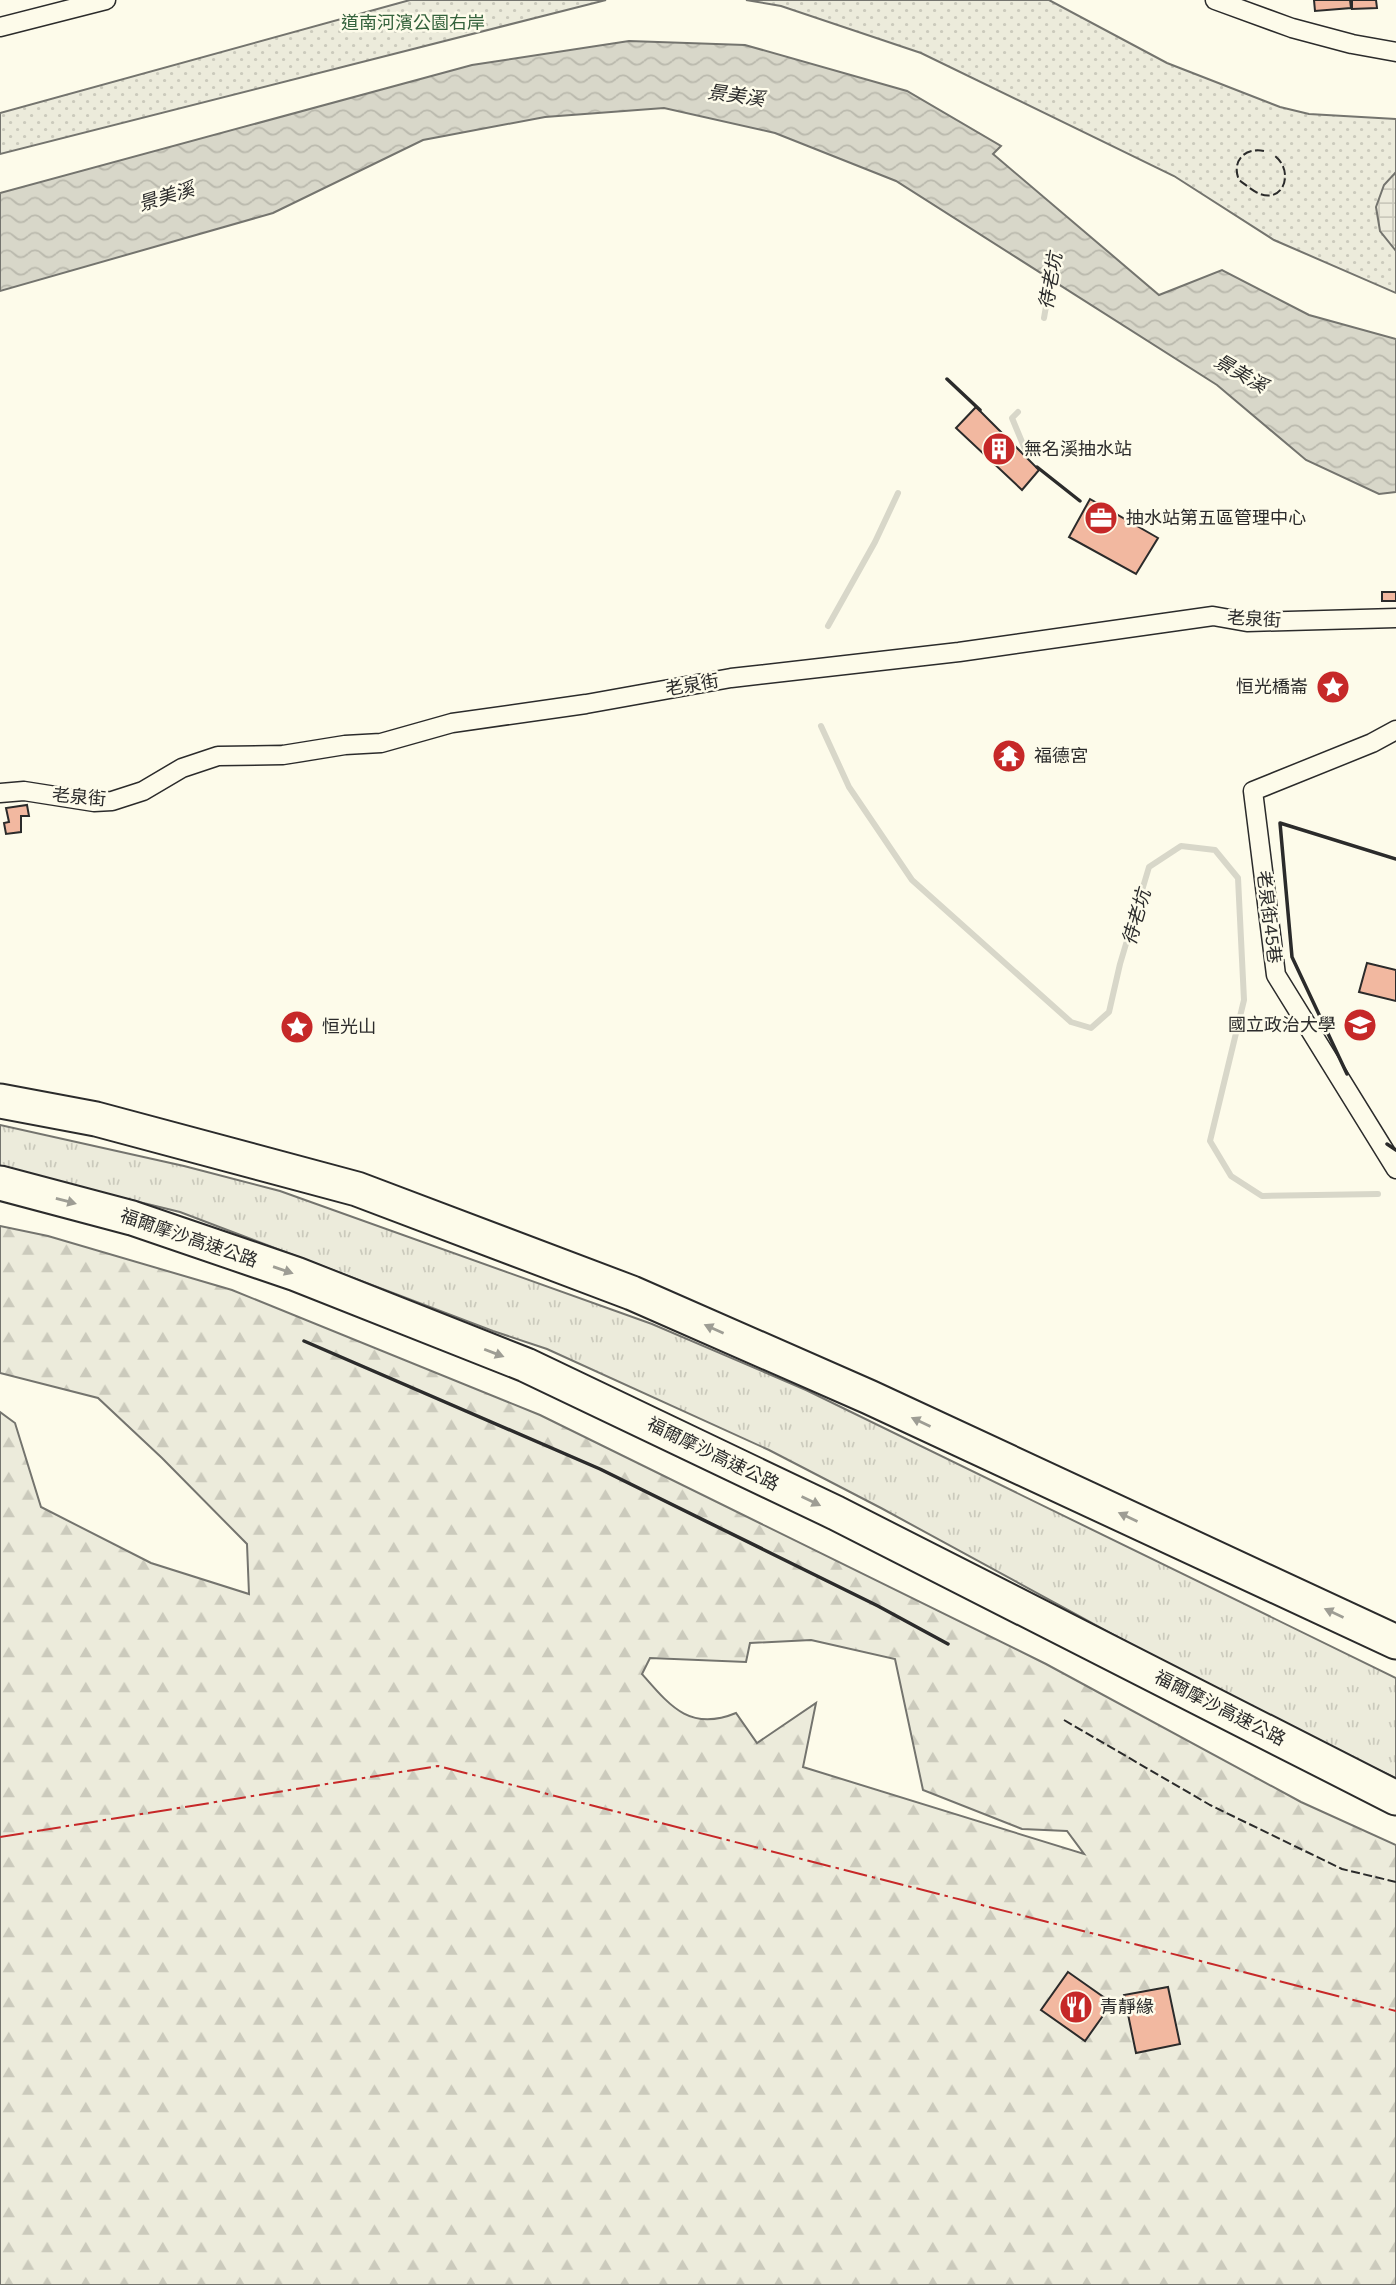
<svg xmlns="http://www.w3.org/2000/svg" width="1396" height="2285" font-family="Figtree,'Noto Sans TC',sans-serif">
	<defs>
		<pattern id="grass-tufts" width="24" height="20" patternUnits="userSpaceOnUse" patternTransform="scale(1.75)"><rect width="24" height="20" fill="#ecebdb"/><path d="M3 7l-1-3M5 7V3M7 7l1-3M15 17l-1-3M17 17v-4M19 17l1-3" fill="none" stroke="#cbcabc"/></pattern>
		<pattern id="forest-firs" width="22" height="20" patternUnits="userSpaceOnUse" patternTransform="scale(1.75)"><rect width="22" height="20" fill="#ecebdb"/><path d="M5 1l3.5 6h-7zM16 11l3.5 6h-7z" fill="#cbcabc"/></pattern>
		<pattern id="park-dots" width="8" height="8" patternUnits="userSpaceOnUse" patternTransform="scale(1.75)"><rect width="8" height="8" fill="#ecebdb"/><path d="M2 2h.1M6 6h.1" fill="none" stroke="#cbcabc" stroke-width="1.8" stroke-linecap="round"/></pattern>
		<pattern id="plaza-grid" width="8" height="8" patternUnits="userSpaceOnUse" patternTransform="scale(1.75)"><rect width="8" height="8" fill="#eceadb"/><path d="M0 4h8M4 0v8" fill="none" stroke="#cbc9bc"/></pattern>
		<pattern id="water-waves" width="16" height="10" patternUnits="userSpaceOnUse" patternTransform="scale(1.75)"><rect width="16" height="10" fill="#d8d7c9"/><path d="M0 5q4-4 8 0t8 0" fill="none" stroke="#bab9ad"/></pattern>
	</defs>
	<rect width="100%" height="100%" fill="#fdfbea"/>
	<path fill="url(#grass-tufts)" stroke="#74746e" stroke-width="2" d="M0,1125L184,1166L280,1191L652,1324L806,1390L1396,1678V1778L1255,1712L881,1508L769,1450L547,1349L493,1331L180,1212L0,1168Z"/>
	<path fill="url(#forest-firs)" stroke="#74746e" stroke-width="2" fill-rule="evenodd" d="M0,1226L48,1236L232,1290L540,1415L1046,1664L1301,1802L1396,1845V2285H0V1412L15,1423L41,1507L151,1563L249,1594L247,1544L162,1458L98,1398L0,1373ZM811,1640L895,1659L923,1790L1022,1829L1067,1831L1084,1854L803,1767L816,1703L757,1743L736,1713C690,1732 670,1706 642,1674L650,1658L746,1662L750,1643Z"/>
	<path fill="url(#park-dots)" stroke="#74746e" stroke-width="2" d="M410,0H606L0,154V113Z
		M746,0H1049L1167,63L1280,107L1309,114L1396,119V293L1274,240L1174,176L921,53L781,6Z"/>
	<path fill="url(#plaza-grid)" stroke="#74746e" stroke-width="2" d="M1396,172V251L1380,231L1376,207L1384,185Z"/>
	<path fill="url(#water-waves)" stroke="#74746e" stroke-width="2" d="M629,41L745,45L907,91L1001,146L993,154L1159,295L1222,270L1309,315L1396,339V492L1379,494L1306,460L1217,385L896,181L775,133L664,108L545,117L423,140L273,213L0,291V193L472,65Z"/>
	<g fill="none" stroke-linecap="round" stroke-linejoin="round">
		<path stroke="#d8d7c9" stroke-width="6" d="M1044,318L1052,272
			M1018,412L1012,418L1027,454
			M828,626L875,542L898,493
			M821,726L849,787L912,880L1071,1022L1091,1028L1109,1012L1120,964L1149,867L1181,846L1215,850L1238,878L1244,1000L1210,1141L1231,1176L1262,1196L1378,1194"/>
	</g>
	<path fill="#f2b8a0" stroke="#2b2b2b" stroke-width="2" d="M1314,0H1350L1351,8L1315,11Z
		M1352,0H1376L1377,8L1352,9Z
		M976,407L1039,470L1022,490L956,428Z
		M1090,499L1158,538L1136,574L1069,537Z
		M1382,592H1396V601H1382Z
		M27,805L29,816H21V832L6,834L4,823L9,822L6,808Z
		M1367,963L1396,970V1001L1359,992Z
		M1068,1972L1112,2003L1085,2041L1041,2010Z
		M1168,1987L1180,2044L1136,2053L1124,1995Z"/>
	<g fill="none" stroke-linecap="round" stroke-linejoin="round">
		<defs>
			<path id="minor" d="M1215,0L1292,28L1352,44L1396,52
				M0,27L106,0
				M1396,730L1372,743L1253,791L1276,975L1396,1169
				M0,793L24,791L94,802L112,801L143,791L182,768L218,756L283,755L345,745L381,743L452,723L586,704L731,678L959,652L1213,616L1247,622L1396,618"/>
			<path id="motorway" d="M0,1101L96,1119L357,1189L632,1293L869,1397L1396,1642
				M0,1183L132,1218L296,1274L526,1365L836,1513L1396,1798"/>
		</defs>
		<use href="#minor" stroke="#2b2b2b" stroke-width="21"/>
		<use href="#motorway" stroke="#2b2b2b" stroke-width="37"/>
		<use href="#minor" stroke="#fdfbea" stroke-width="18"/>
		<use href="#motorway" stroke="#fdfbea" stroke-width="33"/>
		<path stroke="#2b2b2b" stroke-width="2" stroke-dasharray="9 3.5" stroke-linecap="butt" d="M1264,151C1245,147 1231,161 1239,180C1245,184 1251,190 1258,193C1283,205 1295,172 1275,156
			M1064,1720L1210,1805L1342,1869L1396,1882"/>
		<path stroke="#2b2b2b" stroke-width="3.5" d="M947,379L980,410
			M1037,467L1080,501
			M1347,1074L1292,957L1280,823L1396,859
			M1387,1144L1396,1150
			M304,1341L600,1469L878,1606L948,1644"/>
		<path stroke="#c62828" stroke-width="2" stroke-dasharray="24 5 3.5 5" stroke-linecap="butt" d="M0,1837L438,1766L1396,2011"/>
	</g>
	<defs><path id="oneway-solid" d="M-6-.8H1V-3.2L6.5 0L1 3.2V.8H-6Z" transform="scale(1.75)"/></defs>
	<g fill="#9e9d94">
		<use href="#oneway-solid" transform="translate(66 1201) rotate(15)"/>
		<use href="#oneway-solid" transform="translate(283 1270) rotate(19)"/>
		<use href="#oneway-solid" transform="translate(714 1329) rotate(-156)"/>
		<use href="#oneway-solid" transform="translate(494 1353) rotate(21)"/>
		<use href="#oneway-solid" transform="translate(921 1422) rotate(-155)"/>
		<use href="#oneway-solid" transform="translate(811 1501) rotate(26)"/>
		<use href="#oneway-solid" transform="translate(1128 1517) rotate(-155)"/>
		<use href="#oneway-solid" transform="translate(1334 1613) rotate(-155)"/>
	</g>
	<defs>
		<symbol id="building-disc" viewBox="-11 -11 22 22"><circle r="9.5" fill="#c62828" stroke="#fdfbea"/><path d="M-4-6H4V6H1V3H-1V6H-4ZM-2.5-4.3h1.7v1.8h-1.7ZM.8-4.3h1.7v1.8H.8ZM-2.5-1h1.7V.8h-1.7ZM.8-1h1.7V.8H.8Z" fill="#fff"/></symbol>
		<symbol id="office-disc" viewBox="-11 -11 22 22"><circle r="9.5" fill="#c62828" stroke="#fdfbea"/><path d="M-6-3h4V-5.5h4V-3h4V5H-6ZM-1-4.5V-3h2v-1.5ZM-6 0V1H6V0Z" fill="#fff"/></symbol>
		<symbol id="sight-disc" viewBox="-11 -11 22 22"><circle r="9.5" fill="#c62828" stroke="#fdfbea"/><path d="M0-6L1.8-2.2L6-1.7L2.9 1.2L3.7 5.4L0 3.3L-3.7 5.4L-2.9 1.2L-6-1.7L-1.8-2.2Z" fill="#fff"/></symbol>
		<symbol id="temple-disc" viewBox="-11 -11 22 22"><circle r="9.5" fill="#c62828" stroke="#fdfbea"/><path d="M0-6L5-2H3V0L6.5 2.5H4V6H1.5V3h-3V6H-4V2.5H-6.5L-3 0V-2H-5Z" fill="#fff"/></symbol>
		<symbol id="university-disc" viewBox="-11 -11 22 22"><circle r="9.5" fill="#c62828" stroke="#fdfbea"/><path d="M0-5L7-2L0 1L-7-2ZM-4 1L0 2.5L4 1V4Q0 6-4 4Z" fill="#fff"/></symbol>
		<symbol id="restaurant-disc" viewBox="-11 -11 22 22"><circle r="9.5" fill="#c62828" stroke="#fdfbea"/><path d="M-5-6h1v4h1v-4h1v4h1v-4h1v5L-1.5 .5V6h-2V.5L-5-1ZM5-6V6H3V1.5H1.5Q1.5-4 5-6Z" fill="#fff"/></symbol>
	</defs>
	<g fill-rule="evenodd">
		<use href="#building-disc" x="980" y="430" width="38" height="38"/>
		<use href="#office-disc" x="1082" y="499" width="38" height="38"/>
		<use href="#sight-disc" x="1314" y="668" width="38" height="38"/>
		<use href="#temple-disc" x="990" y="737" width="38" height="38"/>
		<use href="#university-disc" x="1341" y="1006" width="38" height="38"/>
		<use href="#sight-disc" x="278" y="1008" width="38" height="38"/>
		<use href="#restaurant-disc" x="1057" y="1988" width="38" height="38"/>
	</g>
	<g text-anchor="middle" stroke-width="5" stroke-linejoin="round" paint-order="stroke">
		<g font-size="18" fill="#34623c" stroke="#fdfbea">
			<text x="413" y="29">道南河濱公園右岸</text>
		</g>
		<g font-size="18" fill="#2b2b2b" stroke="#fdfbea" text-anchor="start">
			<text x="1024" y="455">無名溪抽水站</text>
			<text x="1126" y="524">抽水站第五區管理中心</text>
			<text x="1308" y="693" text-anchor="end">恒光橋崙</text>
			<text x="1034" y="762">福德宮</text>
			<text x="1336" y="1031" text-anchor="end">國立政治大學</text>
			<text x="322" y="1033">恒光山</text>
			<text x="1100" y="2013">青靜緣</text>
		</g>
		<g font-size="18" fill="#2b2b2b" stroke="#fdfbea">
			<text transform="translate(1254 619) rotate(3)" y="6">老泉街</text>
			<text transform="translate(692 685) rotate(-10)" y="6">老泉街</text>
			<text transform="translate(79 797) rotate(5)" y="6">老泉街</text>
			<text transform="translate(1269 917) rotate(83)" y="6">老泉街45巷</text>
			<text transform="translate(189 1238) rotate(19)" y="6">福爾摩沙高速公路</text>
			<text transform="translate(713 1454) rotate(26)" y="6">福爾摩沙高速公路</text>
			<text transform="translate(1220 1708) rotate(27)" y="6">福爾摩沙高速公路</text>
		</g>
		<g font-size="19" font-style="italic" fill="#2b2b2b" stroke="#fdfbea">
			<text transform="translate(736 95) rotate(8)" y="7">景美溪</text>
			<text transform="translate(166 196) rotate(-17)" y="7">景美溪</text>
			<text transform="translate(1050 281) rotate(-80)" y="7">待老坑</text>
			<text transform="translate(1241 373) rotate(30)" y="7">景美溪</text>
			<text transform="translate(1136 917) rotate(-74)" y="7">待老坑</text>
		</g>
	</g>
</svg>
